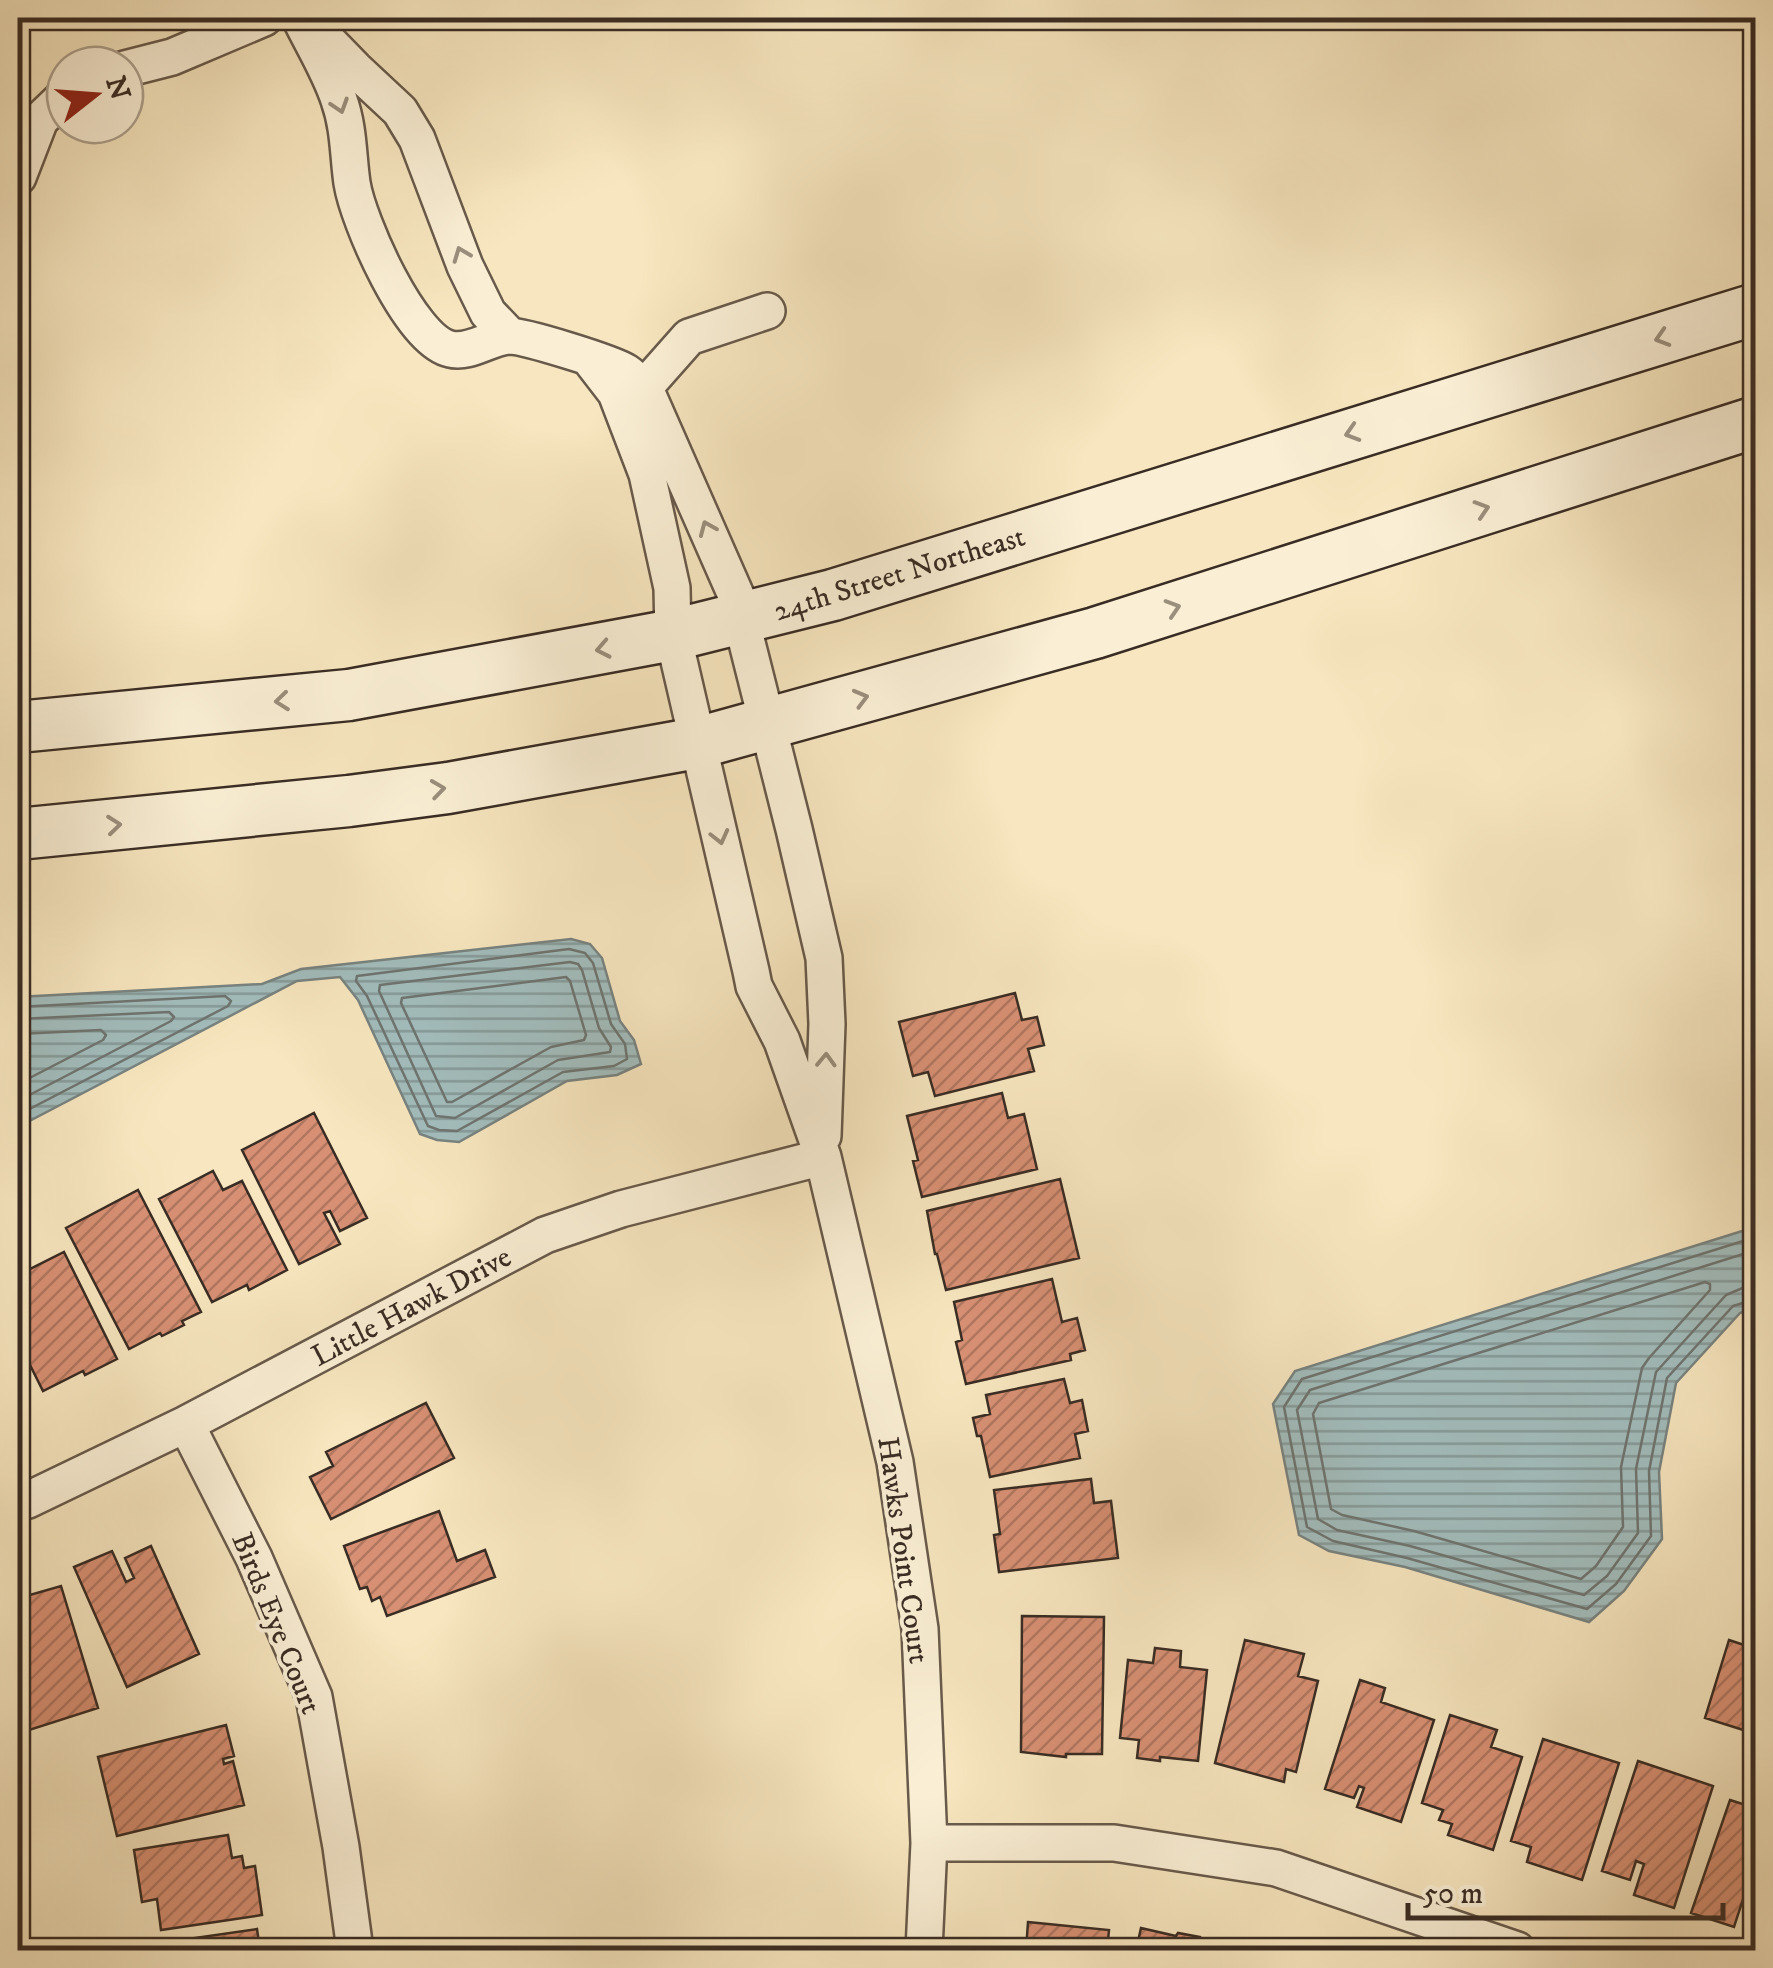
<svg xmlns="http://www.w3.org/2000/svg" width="1773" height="1968" font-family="'IM FELL DW Pica',serif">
	<defs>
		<pattern id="water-rules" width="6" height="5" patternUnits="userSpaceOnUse" patternTransform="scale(2.5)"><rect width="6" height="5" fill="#a2bdbd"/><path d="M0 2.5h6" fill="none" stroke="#859a99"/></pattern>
		<pattern id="building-hatch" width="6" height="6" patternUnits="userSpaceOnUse" patternTransform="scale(2.5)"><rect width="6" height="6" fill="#d89074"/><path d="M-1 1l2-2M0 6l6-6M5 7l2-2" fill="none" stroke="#b0765f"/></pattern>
	</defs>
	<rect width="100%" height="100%" fill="#f7e6bf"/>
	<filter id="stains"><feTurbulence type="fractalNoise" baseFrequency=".002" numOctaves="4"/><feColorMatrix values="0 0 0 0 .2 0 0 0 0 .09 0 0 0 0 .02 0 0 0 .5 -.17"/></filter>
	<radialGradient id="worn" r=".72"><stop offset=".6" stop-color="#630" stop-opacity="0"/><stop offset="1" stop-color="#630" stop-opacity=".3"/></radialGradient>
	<path fill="url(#water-rules)" stroke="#788380" stroke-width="2.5" d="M571,939L590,944L602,958L620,1021L634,1040L641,1064L617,1075L567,1081L459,1142L437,1140L420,1134L358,1000L340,977L297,981L18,1127V997L262,984L301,969Z
		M1755,1227V1307L1740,1313L1676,1383L1659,1472L1662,1539L1624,1591L1589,1622L1405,1567L1329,1551L1299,1535L1273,1404L1295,1371Z"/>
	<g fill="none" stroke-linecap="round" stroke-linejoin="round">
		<path stroke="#6e7470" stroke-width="2.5" d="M569,949L585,953L593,963L611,1024L625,1044L627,1059L614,1066L563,1072L457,1131L439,1130L428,1126L367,996L356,981L357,976Z
			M570,962L578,964L582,970L599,1028L611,1047L610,1052L558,1060L455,1118L436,1116L379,991L380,985Z
			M566,977L570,981L586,1035L584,1040L551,1047L452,1102H447L401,1003L402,998Z
			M18,1007L225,996L231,1001L228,1006L18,1115
			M18,1019L169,1012L174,1017L171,1021L18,1101
			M18,1034L101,1030L106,1035L103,1040L18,1084
			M1756,1237L1302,1379L1284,1407L1307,1527L1333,1541L1407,1558L1587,1609L1616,1584L1651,1536L1649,1471L1667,1378L1733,1306L1756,1299
			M1756,1250L1310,1390L1297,1410L1318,1519L1337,1530L1410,1546L1584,1595L1607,1576L1638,1533L1636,1469L1656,1372L1726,1295L1745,1287L1756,1286
			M1705,1282L1710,1284V1290L1649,1358L1642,1368L1621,1467L1623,1527L1596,1566L1581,1579L1414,1531L1342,1515L1331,1509L1313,1414L1319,1403Z"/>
	</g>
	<path fill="url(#building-hatch)" stroke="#392c24" stroke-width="2.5" d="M1015,993L1022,1020L1037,1017L1044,1045L1028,1049L1034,1071L935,1096L928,1072L913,1076L899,1022Z
		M1002,1093L1008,1118L1024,1114L1037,1169L922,1197L913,1161L918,1160L907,1116Z
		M314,1113L367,1218L340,1231L330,1211L324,1213L340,1244L299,1264L242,1150Z
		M213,1171L223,1190L242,1181L287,1270L249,1290L247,1285L212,1302L159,1199Z
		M1060,1179L1079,1258L946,1290L937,1254H935L927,1211Z
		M138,1190L201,1312L182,1321L184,1325L162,1336L160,1333L129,1349L66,1228Z
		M64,1252L117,1359L85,1375L83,1371L43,1391L18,1341V1295L21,1293L18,1287V1275Z
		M1052,1279L1062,1322L1077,1318L1085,1350L1070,1354L1071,1360L966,1384L956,1342L962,1340L954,1302Z
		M1064,1379L1070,1403L1082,1400L1088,1431L1075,1434L1080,1458L990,1477L981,1436H977L973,1418L990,1414L986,1395Z
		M426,1403L454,1458L331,1519L310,1477L333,1466L326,1452Z
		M1091,1479L1094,1503L1111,1501L1118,1558L999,1572L994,1535L1000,1534L994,1490Z
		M439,1511L457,1561L485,1550L495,1577L387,1616L380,1597L372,1601L367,1587L360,1589L344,1546Z
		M151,1546L199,1654L127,1687L74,1567L112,1551L126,1582L134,1578L125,1558Z
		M61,1586L98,1708L20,1733L18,1724V1589L20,1588L23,1597Z
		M1022,1616L1104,1617L1102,1754H1066V1757L1021,1752Z
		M1245,1640L1304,1654L1298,1676L1318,1681L1296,1772L1286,1769L1284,1782L1215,1763Z
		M1729,1640L1756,1649V1734L1705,1718Z
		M1155,1648L1181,1651L1180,1667L1207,1670L1198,1761L1160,1757V1761L1137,1758L1139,1740L1120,1738L1128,1660L1153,1663Z
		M1360,1680L1385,1688L1381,1702L1434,1720L1401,1822L1357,1807L1364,1788L1359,1786L1354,1798L1325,1789Z
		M1450,1715L1497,1730L1491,1747L1522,1757L1493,1850L1448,1835L1452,1824L1439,1820L1443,1810L1422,1803Z
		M226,1725L234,1756L223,1759L224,1764L233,1761L244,1805L117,1836L98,1757Z
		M1543,1739L1619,1763L1582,1880L1527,1862L1531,1847L1511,1841Z
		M1638,1761L1713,1786L1674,1908L1634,1895L1644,1864L1636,1861L1630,1880L1602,1871Z
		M1730,1800L1755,1808L1756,1805V1900L1753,1899L1754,1896L1745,1893L1734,1927L1691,1913Z
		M228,1835L232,1858L242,1856L244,1868L255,1866L262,1915L161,1930L157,1899L142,1902L134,1850Z
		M1028,1922L1109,1930L1107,1950H1026Z
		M1141,1928L1176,1936L1178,1933L1200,1937V1941L1222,1945L1220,1950H1136Z
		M257,1929L260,1950H133L132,1947Z"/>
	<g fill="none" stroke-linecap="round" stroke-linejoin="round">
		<defs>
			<path id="street" d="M300,18C313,45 330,72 339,100C349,128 348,155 352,183C358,221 410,340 450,349C470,354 490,337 509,336C525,336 612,363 626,372C634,377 640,386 647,393L746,618
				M317,30L355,69L400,111L417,139L465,266L488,313L510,336
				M125,69L172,57L264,18
				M18,177L40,120L65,96
				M589,358L616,393L647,474L672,588L673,635L751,971L754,986L782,1041L823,1157L895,1462L920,1629L929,1843L924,1950
				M643,389L689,337L767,311
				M741,619L794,829L824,958L827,1024L823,1136
				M186,1424L254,1558L314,1697L341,1847L355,1950
				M18,1503L28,1500L186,1424L545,1235L621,1209L823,1157
				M929,1843H1114L1276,1868L1517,1950"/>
			<path id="secondary" d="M18,727L349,695L673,635L833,595L1756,309
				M18,834L349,801L448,788L697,743L1095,633L1756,422"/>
		</defs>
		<use href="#street" stroke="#685a4b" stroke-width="40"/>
		<use href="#secondary" stroke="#392c24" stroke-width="55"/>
		<use href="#street" stroke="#faefd5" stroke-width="35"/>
		<use href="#secondary" stroke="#faefd5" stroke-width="50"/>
	</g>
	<defs><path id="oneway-chevron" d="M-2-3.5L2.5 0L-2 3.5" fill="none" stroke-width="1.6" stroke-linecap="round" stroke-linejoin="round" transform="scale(2.5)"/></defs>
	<g stroke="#9a8e7c">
		<use href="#oneway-chevron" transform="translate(340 106) rotate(72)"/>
		<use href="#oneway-chevron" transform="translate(461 254) rotate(-111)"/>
		<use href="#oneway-chevron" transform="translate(1662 338) rotate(163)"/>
		<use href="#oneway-chevron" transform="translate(1352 433) rotate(163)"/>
		<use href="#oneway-chevron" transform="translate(1482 509) rotate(-18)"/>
		<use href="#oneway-chevron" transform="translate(707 528) rotate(-113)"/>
		<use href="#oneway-chevron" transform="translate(1173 608) rotate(-18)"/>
		<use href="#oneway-chevron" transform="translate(603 649) rotate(169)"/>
		<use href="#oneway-chevron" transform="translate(861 698) rotate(-15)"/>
		<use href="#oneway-chevron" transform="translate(282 701) rotate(174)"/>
		<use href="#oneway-chevron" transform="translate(438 789) rotate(-8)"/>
		<use href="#oneway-chevron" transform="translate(114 825) rotate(-6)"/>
		<use href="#oneway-chevron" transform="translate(720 837) rotate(76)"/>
		<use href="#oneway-chevron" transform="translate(826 1060) rotate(-88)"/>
	</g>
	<g text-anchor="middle" stroke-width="8" stroke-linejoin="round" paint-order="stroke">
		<g font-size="30" fill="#392c24" stroke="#faefd5">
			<text transform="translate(899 573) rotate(-17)" y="10">24th Street Northeast</text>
			<text transform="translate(411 1306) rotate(-28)" y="10">Little Hawk Drive</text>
			<text transform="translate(904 1550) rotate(82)" y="10">Hawks Point Court</text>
			<text transform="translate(277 1623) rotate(68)" y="10">Birds Eye Court</text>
		</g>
	</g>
	<rect width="1773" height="1968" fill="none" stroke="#f7e6bf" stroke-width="60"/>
	<rect x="20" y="20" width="1733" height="1928" fill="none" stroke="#392c24" stroke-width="5"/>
	<rect x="30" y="30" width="1713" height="1908" fill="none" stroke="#392c24" stroke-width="2.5"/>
	<g transform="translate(95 95) rotate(73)"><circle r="48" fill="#faefd5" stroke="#ada18e" stroke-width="2.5"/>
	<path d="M0-8L18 38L0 25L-18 38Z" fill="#8f2418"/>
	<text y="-15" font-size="28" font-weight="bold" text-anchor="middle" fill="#392c24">N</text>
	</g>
	<path d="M1408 1903v15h315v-15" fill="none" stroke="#392c24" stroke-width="5"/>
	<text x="1423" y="1903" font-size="30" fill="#392c24" stroke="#faefd5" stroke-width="8" paint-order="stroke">50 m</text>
	<rect width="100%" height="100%" filter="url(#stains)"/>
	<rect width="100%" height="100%" fill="url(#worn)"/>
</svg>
